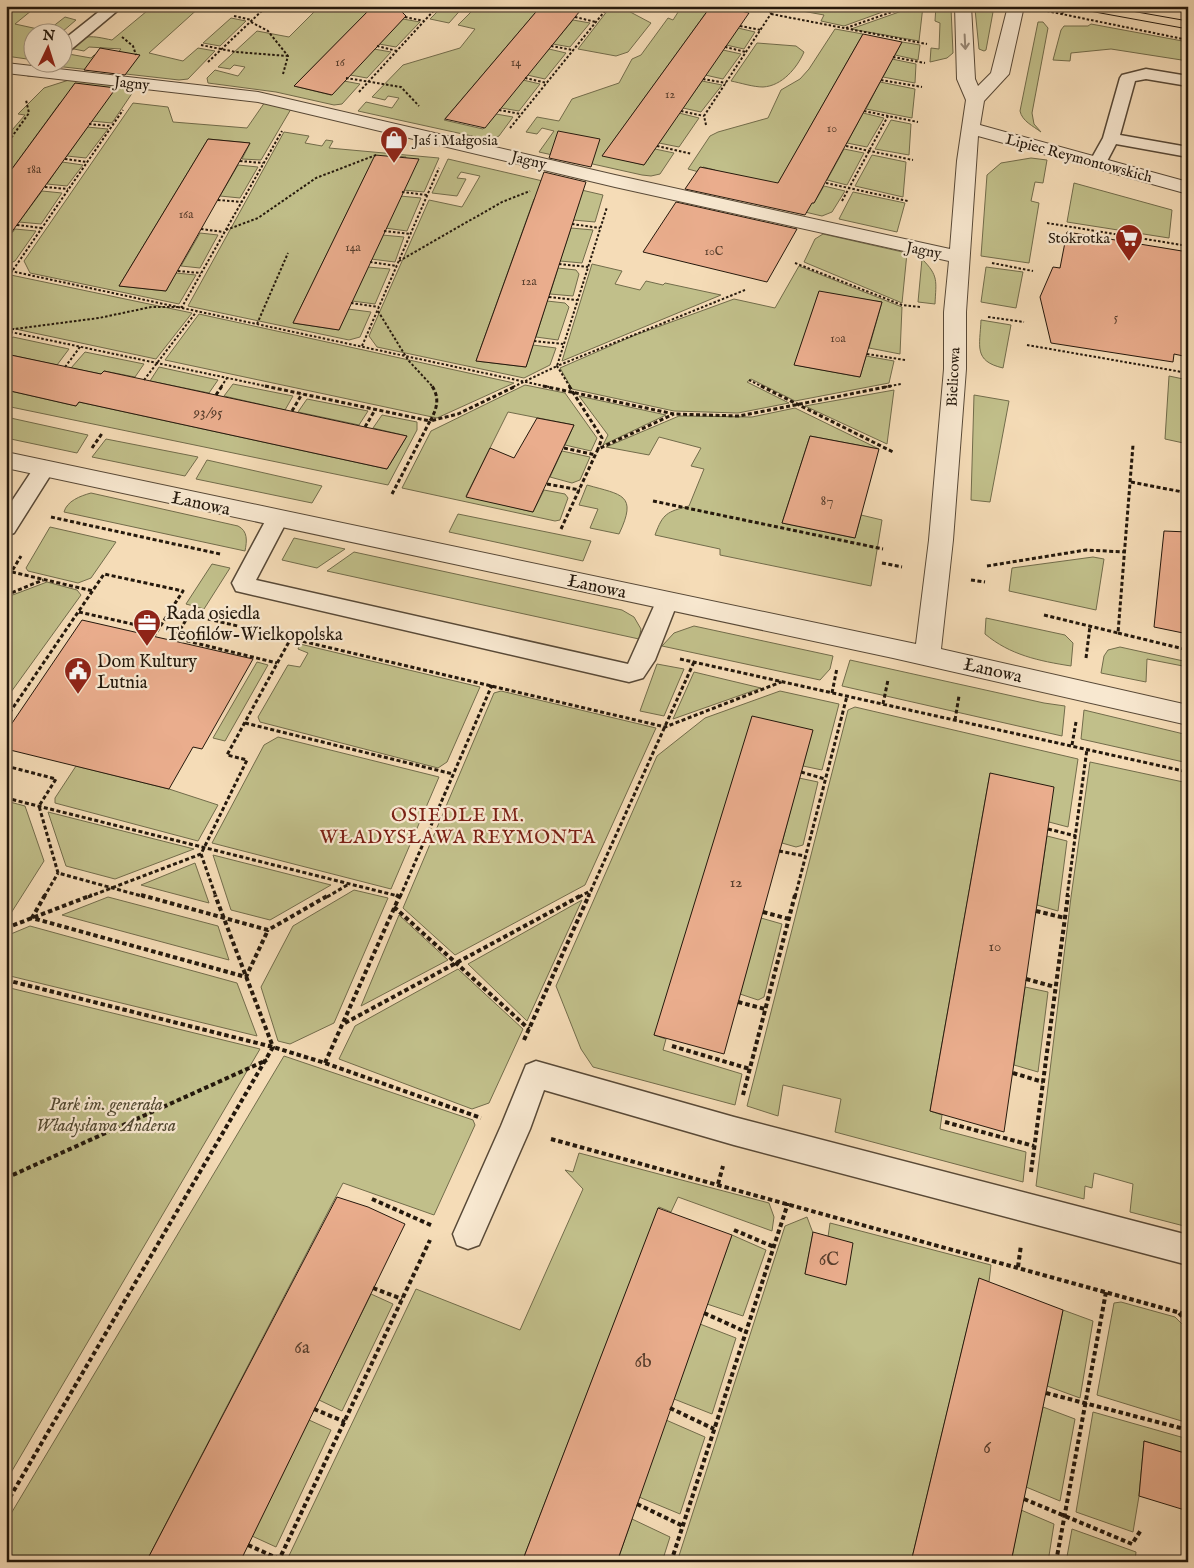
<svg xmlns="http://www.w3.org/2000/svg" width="1194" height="1568" font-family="'IM FELL English',serif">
	<rect width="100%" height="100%" fill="#f5dcb7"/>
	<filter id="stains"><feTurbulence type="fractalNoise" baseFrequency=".004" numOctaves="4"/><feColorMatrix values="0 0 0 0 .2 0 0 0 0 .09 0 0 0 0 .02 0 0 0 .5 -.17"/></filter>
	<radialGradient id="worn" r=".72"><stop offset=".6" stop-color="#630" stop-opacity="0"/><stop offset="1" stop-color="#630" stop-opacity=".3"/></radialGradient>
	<path fill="#c1bf8a" stroke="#726c4b" d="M6,6H37L15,24L47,31L65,17L76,20L62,32H32V57L27,59L6,56Z
		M153,6H201L149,53L183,61L198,48L215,51L188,79L179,80L55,66L53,63L62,62L63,53L91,58L94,55L113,58L121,49L89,47L84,51L69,48C84,33 92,36 112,40Z
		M320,6H373L294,86L331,95L344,81L360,84L342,104L334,105L276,92L208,83L207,78L215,70L238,76L245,67L234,65L230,69L218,67L257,31L289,37Z
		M443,6H464L449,23L430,19Z
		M477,6H541L444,120L483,129L496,114L513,117L499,136L490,140L358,111L366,102L392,108L399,98L388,96L385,100L372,97L403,65L460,48L475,29L458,25Z
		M611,6H619L651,23L628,52L616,56L578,49Z
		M682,6H711L603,155L644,165L655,149L674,153L660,174L651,176L642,175L539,152L554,131L542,128L537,134L526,132L537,117L559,121L572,99L619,83L632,59L641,55L668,18L673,20Z
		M899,6L844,26L821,21L824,15L780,7Z
		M916,6H923L919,41L851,29Z
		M936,6L951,8L953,53L947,58L930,62L931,48L939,49L940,23L935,21Z
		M975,9L993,12L986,50L984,51L979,49Z
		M231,18L246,21L220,46L203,43Z
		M403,19L420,22L396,47L379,44Z
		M573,20L590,23L570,47L553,44Z
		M1038,22H1043L1048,28L1032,113L1034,124L1041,132C1033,126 1022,121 1020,111Z
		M1091,24L1188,42V61L1111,49L1071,53L1070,61L1053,60L1061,30L1064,26H1088Z
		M738,28L755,32L744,49L726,45Z
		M835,29L863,34L772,194L814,203L824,186L845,191L832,212L822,216L724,193L715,170L703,167L699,172L688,169L710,136L718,132L768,118L781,90L800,79L809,69Z
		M902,42L920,45L918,60L895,55Z
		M757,43L796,46L804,52C797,68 782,86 763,87C753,87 741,83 731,81Z
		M374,49L391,52L367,78L350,75Z
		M549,49L566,53L545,79L527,75Z
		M723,50L741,54L723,79L705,75Z
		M892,59L916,64L915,83L883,77Z
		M72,79L137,86L112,123L91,121L102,106L60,103L6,177V137L25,115L18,114L44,88Z
		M523,80L540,84L519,111L501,108Z
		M702,81L722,85L701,112L683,108Z
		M880,82L915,89L912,118L866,109Z
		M265,102L291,109L261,160L242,159L250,143L208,139L119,286L166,291L176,273L196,275L179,304L30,273L24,261L133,103L168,107L173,122L247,128Z
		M679,113L699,118L679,147L659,143Z
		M863,113L884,118L867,147L847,143Z
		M891,120L911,124L909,155L875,149Z
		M87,127L108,129L86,158L67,156Z
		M284,132L309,136L305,143L322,146L326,140L333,141L329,148L439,158L424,192L403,190L399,173L406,157L389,155L381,171L368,170L293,323L339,330L348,309L371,312L360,337L349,340L188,306Z
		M844,149L864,153L847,185L827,180Z
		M872,155L906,162L903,197L855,186Z
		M1031,158L1047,160L1043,183L1035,182L1031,201L1039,203L1029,263L981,256L987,175L1001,163Z
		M448,159L603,195L595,222L573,220L579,203L534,199L476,361L526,367L533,345L556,348L550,365L524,378L377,347L369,336L429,200L462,207L480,176L461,172L457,178L466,179L457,196L432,193Z
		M62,162L83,165L67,186L47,184Z
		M238,165L258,167L240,198L220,196Z
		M1074,183L1172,210L1169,238L1067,222Z
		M42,191L62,193L41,224L19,222Z
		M853,192L905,203L897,232L839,219Z
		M400,196L421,198L407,231L385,228Z
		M571,228L593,230L582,263L560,261Z
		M15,229L36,231L15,261L6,265V241Z
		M200,233L218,235L200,268L181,266Z
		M823,234L907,253L902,303L804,262L815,239Z
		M382,235L404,237L395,262L371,259Z
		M922,259C939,276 936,281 935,304L918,302Z
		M592,264L622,271L615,284L640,290L646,281L663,285L665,283L721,295L562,361Z
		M799,266L902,307L900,354L869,348L882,302L819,292L795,365L860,377L866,356L894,361L889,383L795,401L751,379L747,382L789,403L738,413L674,411L572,389L560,368L633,336L734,299L775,308Z
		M368,267L390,269L375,304L352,301Z
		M986,267L1023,272L1016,308L981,302Z
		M558,268L576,270L579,274L573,296L550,294Z
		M6,274L192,313L156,359L6,327Z
		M547,301L565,303L569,307L558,340L536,337Z
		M199,314L514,383L437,418L165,360Z
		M981,320L1011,325L1003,368C973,361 980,346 981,320Z
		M13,337L69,349L57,365L6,354V345Z
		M85,352L144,364L135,377L104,371L101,374L71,368Z
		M159,367L218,380L209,393L150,381Z
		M1169,376L1188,380V444L1165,439Z
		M233,384L293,396L285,410L224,396Z
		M525,385L565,393L597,438L591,451L565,445L574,425L508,412L466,496L533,512L544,490L565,494L568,498L560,520L555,521L402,488L431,431Z
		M6,390L76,406L79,402L387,469L407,436L373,428L382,415L417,422V430L388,485L6,406Z
		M894,390L887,444L805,406Z
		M974,395L1009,401L990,502L971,500Z
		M579,396L666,415L603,445L608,435Z
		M307,399L368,411L359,425L298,412Z
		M795,408L879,449L810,436L782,523L855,538L861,515L882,520L871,586L720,555V549L655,535C663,513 667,512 689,506L704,469L691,466L701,448L659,437L649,455L606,447L679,416L752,417Z
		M6,417L88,435L77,453L6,438Z
		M106,439L198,457L185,476L92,457Z
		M562,451L590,457L580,480L572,483L550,477Z
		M207,460L322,486L312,503L196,479Z
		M587,485C622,495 638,494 619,534L590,528L598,509L579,505Z
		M91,493L238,526C248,531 247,541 245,551L64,512C67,501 80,496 91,493Z
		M458,514L591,541L583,561L449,532Z
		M50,527L116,542L91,578L78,583L28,571L26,568Z
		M294,538L345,549L317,568L282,560Z
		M354,552L622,610L634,617L641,629L639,639L327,571Z
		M1093,557L1104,559L1096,610L1009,591L1012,568Z
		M212,564L230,568L204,609L186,604Z
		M47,582L77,590L81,595L6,699V603L10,596Z
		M986,618L1065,635L1073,643L1071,666C1039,661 1010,655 985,634Z
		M694,626L833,656L830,669L820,680L662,646L674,633Z
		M300,644L480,687L447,762L438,768L260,722L258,717L288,665L300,667L308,653L298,649Z
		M1120,647L1188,662V667L1147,659L1146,682L1101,673L1104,656L1108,650Z
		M850,660L1044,703L1065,706L1062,736L842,686Z
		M257,662L268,665L225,741L213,738Z
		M657,664L684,669L664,716L640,711Z
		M694,672L761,688L673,719Z
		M501,691L656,728L585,885L455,955L403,908L494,693Z
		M780,691L839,704L822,770L803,766L812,730L654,1035L666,1039L663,1050L742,1074L735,1105L593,1067L581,1049L556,986L657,756L705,718Z
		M855,707L1078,759L1068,827L1049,822L990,773L930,1111L942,1115L940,1129L1026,1152L1023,1182L835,1132L841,1099L783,1085L778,1116L747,1106L848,710Z
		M1084,710L1188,735V763L1081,739Z
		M278,737L439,777L391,889L212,843L264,745Z
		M1090,762L1188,783V1227L1130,1212L1133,1184L1094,1173L1092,1188L1085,1186L1084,1199L1036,1186L1071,897Z
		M76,766L169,789L218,805L198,841L55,803V798Z
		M799,778L818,782L803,845L796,847L782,843Z
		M6,801L25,806L44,861L6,921Z
		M48,812L194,849L115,879L66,866Z
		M1047,836L1067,841L1058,911L1037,905Z
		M213,855L331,885L270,920L231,910Z
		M195,863L209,903L141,885Z
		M354,890L388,898L334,1023L290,1044L278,1041L261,987L293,926Z
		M108,897L218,926L229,960L62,915Z
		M582,900L527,1021L468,964Z
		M399,915L448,960L361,1006Z
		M761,918L782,924L764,997L758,1000L740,994Z
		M30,926L237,983L257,1036L6,975V936Z
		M458,969L523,1029L489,1103L472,1109L339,1059L355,1026Z
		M6,987L260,1049L6,1481Z
		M1025,987L1048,992L1038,1072L1014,1065Z
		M284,1056L473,1120L475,1125L434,1215L343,1183L146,1562H6V1522Z
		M579,1153L769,1203L774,1217L772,1231L678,1197L671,1212L659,1207L522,1562H286L416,1289L520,1330L583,1189L565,1170L573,1172Z
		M807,1217L813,1233L805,1274L828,1237L830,1223L991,1265L989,1282L979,1279L911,1562H677L785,1226Z
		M732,1235L766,1250L743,1316L707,1304Z
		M371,1294L393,1304L342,1411L319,1400Z
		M1121,1302L1175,1317L1188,1330V1423L1097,1395L1114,1303Z
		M1063,1310L1093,1321L1080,1398L1047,1386Z
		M700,1324L736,1338L712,1414L674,1399Z
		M1043,1407L1075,1419L1060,1501L1026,1487Z
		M1093,1412L1188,1439V1454L1144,1441L1139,1496L1133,1532L1076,1512Z
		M309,1420L331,1430L276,1547L252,1536Z
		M666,1420L705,1437L680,1514L639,1497Z
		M1021,1510L1054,1524L1048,1562H1011Z
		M632,1519L670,1537L662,1562H617Z
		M1072,1529L1136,1552L1135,1562H1066Z"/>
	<path fill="#eaad8d" stroke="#24180c" d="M373,6H396L406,16L332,95L294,86Z
		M541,6H584L485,128L445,119Z
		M711,6H721L749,13L644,165L602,156Z
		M863,34L902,42L814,203H812L805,215L685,189L700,167L778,183Z
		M100,48L140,55L125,75L84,70Z
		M75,83L116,88L6,240V177Z
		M558,131L600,139L591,167L549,158Z
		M208,139L250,143L166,291L119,286Z
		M375,155L419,159L339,330L293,323Z
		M544,172L586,182L526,367L476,361Z
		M676,202L797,229L767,282L643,252Z
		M1067,232L1188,252V357L1174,354L1173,362L1051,343L1040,297L1053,267L1060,268Z
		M819,291L882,302L860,377L794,365Z
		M6,354L101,374L104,371L407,436L387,469L79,402L76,406L6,390Z
		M537,418L574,425L533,512L466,497L490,448L514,458Z
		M810,436L879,449L855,538L782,523Z
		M1164,531L1188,532V634L1154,627Z
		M82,620L253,659L202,749L193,747L169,789L6,749V732Z
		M752,716L813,730L724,1054L654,1035Z
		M990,773L1054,787L1004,1132L930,1111Z
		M337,1197L368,1207L405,1224L240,1562H146Z
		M658,1208L732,1235L617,1562H522Z
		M813,1232L853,1243L846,1285L805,1274Z
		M979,1278L1063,1310L1011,1562H911Z
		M1144,1441L1188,1454V1511L1139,1496Z"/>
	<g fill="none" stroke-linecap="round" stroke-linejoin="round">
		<defs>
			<path id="service" d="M106,6H123L68,52L62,54V41Z
				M35,62H53L40,75H28L26,72Z
				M1146,69L1188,76V86L1146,79L1135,81L1120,135L1188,147V157L1116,144L1104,167L1098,168L1092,167L1089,163L1103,138L1120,78L1122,75Z
				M44,461L51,463L55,468L14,533L6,536V510L37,463Z
				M277,511L285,514L288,519L256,580L628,664L659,595L667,593L675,595L678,601L655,660L643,678L629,682L236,591L232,583L269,514Z
				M536,1061L734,1117L1188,1235V1265L734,1145L544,1090L530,1129L479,1245L468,1249L457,1245L453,1234L501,1126L526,1065Z"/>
			<path id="minor" d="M955,6H971L975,79L978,86L991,73L1008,6H1024L1009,74L984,101L980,125L1188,182V194L978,136L966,312V369L953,540L941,649L1188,705V725L893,658L6,468V452L916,644L929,540L944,369V312L949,261L615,187L258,102L6,73V63L258,92L615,175L950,249L957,161L966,100L957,79Z"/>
		</defs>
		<use href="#service" stroke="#584937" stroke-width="3"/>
		<use href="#minor" stroke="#584937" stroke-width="2"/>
		<path stroke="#24180c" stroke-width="2" stroke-dasharray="2.5 2" stroke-linecap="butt" d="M747,6L769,10L771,14L927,44
			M726,8L727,6
			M1047,11L1188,40
			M1062,14L1066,6
			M234,16L252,20
			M405,17L424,21
			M575,17L596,22
			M251,22L268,31L288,56L283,74
			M740,26L761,30
			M846,28L909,6
			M122,37L133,46L136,55
			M201,45L236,52L288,56
			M377,46L397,51
			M551,46L573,50
			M725,47L746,52
			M893,57L925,63
			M208,62L267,6
			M346,78L401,87L419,106
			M525,78L547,83
			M703,79L726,83
			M881,80L922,87
			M359,92L438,6
			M499,110L521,114
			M681,111L704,116
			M864,111L888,116
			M89,124L111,126
			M706,125L704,116L776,6
			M510,128L609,6
			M6,145L29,113L26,100
			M657,146L692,154
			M846,146L913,160
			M65,159L87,162
			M240,161L263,163
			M826,183L908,201
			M45,187L68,189
			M402,192L427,195
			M218,200L242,202
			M842,201L888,116L918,122
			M1047,223L1188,246
			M572,224L600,228
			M17,225L42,228
			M201,229L224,232
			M226,230L258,218L316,178L376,155
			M384,231L411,234
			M399,261L502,202L530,191
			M370,262L397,266
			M795,263L902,305L921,307
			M992,263L1033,271
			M559,264L588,267
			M6,270L549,387
			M13,270L123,110
			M178,271L201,273
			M549,297L577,300
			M351,303L379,307
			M378,311L408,360L433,387
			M988,317L1024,322
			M257,324L288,253
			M7,330L99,318L151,307H182L282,131
			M6,331L270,387
			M534,341L563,344
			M1027,345L1188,373
			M362,346L439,168
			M867,354L905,360
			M65,367L80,347
			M144,380L197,311
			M749,380L763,387
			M221,387L227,378
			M513,387L557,366L607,207
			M570,387L557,366L745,290
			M885,387L901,384"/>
		<path stroke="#24180c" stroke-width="3" stroke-dasharray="4 2.5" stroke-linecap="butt" d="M265,386L430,421C437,409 440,398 432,386
			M543,386L674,414L739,416L891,386
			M569,386L602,438L598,449
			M761,386L893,452
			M216,395L222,386
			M292,411L302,394
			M365,427L375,410
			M92,448L103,432
			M564,448L596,455
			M1131,482L1188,493
			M547,484L580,490
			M392,494L430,421L458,414L516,386
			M653,501L883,549
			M51,517L220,554
			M561,529L598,449L674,414
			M882,563L902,567
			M987,566L1086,550L1125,552
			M12,572L93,591
			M971,580L985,582
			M6,581L21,556
			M6,595L43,580
			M170,610L665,727L781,682
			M79,612L159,630
			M189,615L175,638L277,663
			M1044,615L1118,633L1133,445
			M1118,633L1188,650
			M1086,658L1090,626
			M680,659L1188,772
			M832,693L837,668
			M883,704L888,680
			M6,718L104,574L183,591L154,636
			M955,720L959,696
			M245,723L453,774
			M1072,745L1076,722
			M6,766L56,779L39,806L58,873L145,897
			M801,772L825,779
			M6,798L398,896
			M1048,829L1076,836
			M779,851L805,856
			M201,854L216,897
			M44,897L58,873
			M88,897L201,854L247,760L227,755L291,638
			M327,897L349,884
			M400,897L492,685
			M579,897L592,890
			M588,897L694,662
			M795,897L847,696
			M1067,897L1087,749"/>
		<path stroke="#24180c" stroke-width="4" stroke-dasharray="4.5 3" stroke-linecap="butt" d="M45,895L32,918L246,977L268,930
			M141,895L268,930L329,895
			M396,895L398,896
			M394,907L529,1029
			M1036,911L1065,918
			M763,912L789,919
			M6,928L92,895
			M1026,979L1055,987
			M6,980L273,1047L325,1063L481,1118
			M738,1002L765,1009
			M345,1023L582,895
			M524,1040L589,895
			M672,1046L750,1069
			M325,1063L400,895
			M1013,1073L1043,1082
			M743,1095L795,895
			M945,1122L1034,1146
			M551,1139L1188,1315
			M1031,1172L1068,895
			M6,1178L267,1060
			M718,1184L723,1166
			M372,1199L433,1226
			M734,1230L774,1247
			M1018,1267L1021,1245
			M373,1288L402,1299
			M704,1313L746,1332
			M1179,1313L1188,1323
			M1046,1393L1188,1430
			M670,1408L714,1429
			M314,1409L345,1422
			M1024,1499L1132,1544L1141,1530
			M6,1504L273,1047L215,895
			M637,1504L683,1526
			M248,1545L279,1559
			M278,1562L430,1240
			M671,1562L788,1203
			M1056,1562L1106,1292"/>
		<use href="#service" fill="#f8e8d0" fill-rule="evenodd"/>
		<use href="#minor" fill="#f8e8d0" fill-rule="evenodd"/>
		<path stroke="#24180c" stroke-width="1" d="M1062,6L1188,29
			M1103,6L1188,21"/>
	</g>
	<defs><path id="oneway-shaft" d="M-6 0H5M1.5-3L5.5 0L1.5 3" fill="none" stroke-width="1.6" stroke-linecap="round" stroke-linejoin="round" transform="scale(1.25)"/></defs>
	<use stroke="#998a78" href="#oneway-shaft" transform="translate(965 42) rotate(87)"/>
	<defs>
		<symbol id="shop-pin" viewBox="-11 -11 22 30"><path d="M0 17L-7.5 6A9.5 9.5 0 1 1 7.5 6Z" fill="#8f2418" stroke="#f8e8d0"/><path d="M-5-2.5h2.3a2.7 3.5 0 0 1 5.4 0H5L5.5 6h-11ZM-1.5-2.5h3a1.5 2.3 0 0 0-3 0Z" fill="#fff"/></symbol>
		<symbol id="supermarket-pin" viewBox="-11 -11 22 30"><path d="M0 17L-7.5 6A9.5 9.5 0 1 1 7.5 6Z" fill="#8f2418" stroke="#f8e8d0"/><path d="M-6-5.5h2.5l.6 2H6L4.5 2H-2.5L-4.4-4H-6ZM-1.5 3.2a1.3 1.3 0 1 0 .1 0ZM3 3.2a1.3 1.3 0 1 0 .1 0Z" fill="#fff"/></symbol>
		<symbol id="office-pin" viewBox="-11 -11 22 30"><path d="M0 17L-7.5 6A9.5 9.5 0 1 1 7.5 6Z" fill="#8f2418" stroke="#f8e8d0"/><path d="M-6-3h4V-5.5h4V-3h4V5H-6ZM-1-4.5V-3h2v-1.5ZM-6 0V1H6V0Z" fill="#fff"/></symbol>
		<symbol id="civic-pin" viewBox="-11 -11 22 30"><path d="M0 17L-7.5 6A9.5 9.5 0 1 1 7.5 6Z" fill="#8f2418" stroke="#f8e8d0"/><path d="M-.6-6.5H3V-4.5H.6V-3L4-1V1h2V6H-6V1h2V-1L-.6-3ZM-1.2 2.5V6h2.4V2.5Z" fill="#fff"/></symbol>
	</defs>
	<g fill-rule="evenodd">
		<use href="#shop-pin" x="378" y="124" width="32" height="43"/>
		<use href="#supermarket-pin" x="1113" y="222" width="32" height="43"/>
		<use href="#office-pin" x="131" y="607" width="32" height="43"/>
		<use href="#civic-pin" x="62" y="655" width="32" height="43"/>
	</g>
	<g text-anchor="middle" stroke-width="4.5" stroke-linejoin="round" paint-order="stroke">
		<g font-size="12" fill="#563d2c">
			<text x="340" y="66">16</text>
			<text x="516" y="66">14</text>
			<text x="670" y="98">12</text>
			<text x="832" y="132">10</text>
			<text x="34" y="173">18a</text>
			<text x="186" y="218">16a</text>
			<text x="353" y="251">14a</text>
			<text x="714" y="255">10C</text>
			<text x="529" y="285">12a</text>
			<text x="1116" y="321">5</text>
			<text x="838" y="342">10a</text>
		</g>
		<g font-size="15" fill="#24180c" stroke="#f8e8d0">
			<text transform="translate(132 83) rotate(6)" y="5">Jagny</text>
			<text transform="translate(1079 158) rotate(15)" y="5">Lipiec Reymontowskich</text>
			<text transform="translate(529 160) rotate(14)" y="5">Jagny</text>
			<text transform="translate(924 250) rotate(11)" y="5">Jagny</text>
			<text transform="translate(953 377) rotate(-87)" y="5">Bielicowa</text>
		</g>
		<g font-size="15" fill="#24180c" stroke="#f8e8d0" text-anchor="start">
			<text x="413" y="145">Jaś i Małgosia</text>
			<text x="1110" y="243" text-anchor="end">Stokrotka</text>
		</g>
		<g font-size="15" fill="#563d2c">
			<text x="208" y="417">93/95</text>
			<text x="827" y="505">87</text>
			<text x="736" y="887">12</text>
			<text x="995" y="951">10</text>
		</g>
		<g font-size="18" fill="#24180c" stroke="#f8e8d0">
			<text transform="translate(201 503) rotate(12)" y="6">Łanowa</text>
			<text transform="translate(597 586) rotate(12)" y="6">Łanowa</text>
			<text transform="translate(993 670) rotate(13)" y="6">Łanowa</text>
		</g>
		<g font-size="18" fill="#24180c" stroke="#f8e8d0" text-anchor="start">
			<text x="166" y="619">Rada osiedla<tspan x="166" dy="21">Teofilów-Wielkopolska</tspan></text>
			<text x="97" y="667">Dom Kultury<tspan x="97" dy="21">Lutnia</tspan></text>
		</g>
		<g font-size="18" font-style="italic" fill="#534a32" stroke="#f8e8d0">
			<text x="106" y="1110">Park im. generała<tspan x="106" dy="21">Władysława Andersa</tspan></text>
		</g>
		<g font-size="18" fill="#563d2c">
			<text x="829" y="1265">6C</text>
			<text x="302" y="1353">6a</text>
			<text x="643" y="1367">6b</text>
			<text x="987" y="1453">6</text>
		</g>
		<g font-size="19" letter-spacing="1" fill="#7a1f14" stroke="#f8e8d0">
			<text x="458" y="821">OSIEDLE IM.<tspan x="458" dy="22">WŁADYSŁAWA REYMONTA</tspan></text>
		</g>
	</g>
	<rect width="1194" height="1568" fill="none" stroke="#f5dcb7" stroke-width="25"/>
	<rect x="8" y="8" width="1179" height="1553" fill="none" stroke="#24180c" stroke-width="2.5"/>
	<rect x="12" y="12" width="1169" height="1543" fill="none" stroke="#24180c"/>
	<g transform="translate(48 48) rotate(4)"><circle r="24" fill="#f8e8d0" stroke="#a39582"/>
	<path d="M0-4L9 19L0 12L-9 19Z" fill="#8f2418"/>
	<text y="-8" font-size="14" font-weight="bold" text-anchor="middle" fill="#24180c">N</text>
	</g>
	<rect width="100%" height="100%" filter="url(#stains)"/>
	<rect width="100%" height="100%" fill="url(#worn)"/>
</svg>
